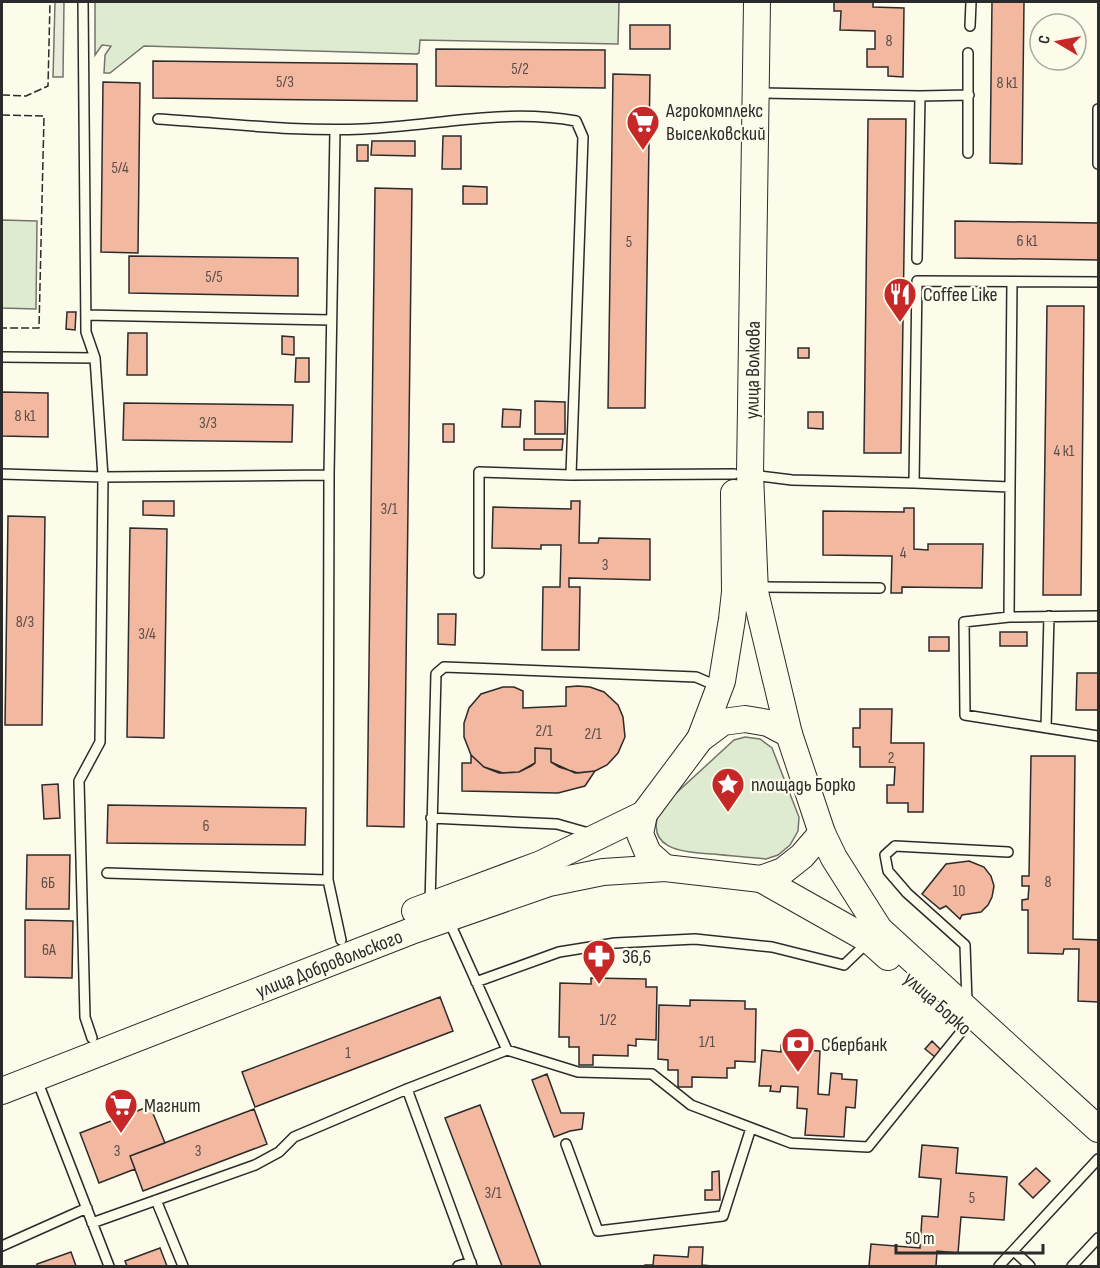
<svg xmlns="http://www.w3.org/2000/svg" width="1100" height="1268" font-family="'Sofia Sans Condensed',sans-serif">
	<rect width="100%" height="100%" fill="#fdfbea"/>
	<path fill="#deebd1" stroke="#74746e" stroke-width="1.5" d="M95,2H619L618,44L420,40L419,53L417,54L144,46L110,73H104L105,55L111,46L102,45L95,55Z
		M2,220L37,221L36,309L2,308Z
		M745,737L760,739L772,748L799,817L798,831L790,845L778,855L766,859C748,857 731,856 713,854C683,852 642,850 661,807L734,740Z"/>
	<path fill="#eceadb" stroke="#74746e" stroke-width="1.5" d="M55,2H64L63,77H53Z"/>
	<path fill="#f2b8a0" stroke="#2b2b2b" stroke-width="1.5" d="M834,2H873V7L904,8L903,77L888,76V67H867V49H875V31L840,30L841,11H834Z
		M992,2H1024L1022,164L990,163Z
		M630,25H670V49H630Z
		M436,49L605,50V88L436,86Z
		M153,61L417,64V101L153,98Z
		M613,74L650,75L645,408H608Z
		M103,82L140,83L138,253L101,252Z
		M868,119H906L901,453H864Z
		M443,136H461V169H442Z
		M372,141H415V156L371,155Z
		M357,145H368V161H357Z
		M463,186L487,187V204H463Z
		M375,188L412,189L404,827L367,826Z
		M955,221L1098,223V260L955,258Z
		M129,256L298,258V296L129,293Z
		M1047,306H1084L1081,595H1043Z
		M67,312H76L75,330L66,329Z
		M128,333H147V375H127Z
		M282,336L294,337V355L282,354Z
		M798,348H809V358H798Z
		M296,358H309V382H295Z
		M2,392L48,393V437L2,436Z
		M535,401L565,402V434H535Z
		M124,403L293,405L292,442L123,440Z
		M503,409L521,410L520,427H502Z
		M808,412H823V429L808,428Z
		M443,424H454V442H443Z
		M524,439H563L562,450H524Z
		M143,501H174V516L143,515Z
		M571,501H580L579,543H598L599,538L650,539V580L569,578V587H580L579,650H542L543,587H560L561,545H541V549L492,548L493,507L571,509Z
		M904,508H914V549L928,550V544H983L982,588L902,587V593H891L892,556L823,555V511L904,512Z
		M8,516L45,517L42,725H5Z
		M130,528L167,529L164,738L127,737Z
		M438,614H456L455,645L438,644Z
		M1000,632H1027V646H1000Z
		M929,637H949V651H929Z
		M1077,673H1098V710H1076Z
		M578,686L590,687L604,692L618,705L623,717L625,737L618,753L607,765L595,771L575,773L551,762V749L535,748V763L531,766L519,772L503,773L484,767L471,755L464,737V723L469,708L481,694L503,687H514L523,691V708L566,706V687Z
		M860,709H892L891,743H924L923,812H908V803H887V785H894L895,767H860V747H853V728H860Z
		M535,748L551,749V762L559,767L578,773L595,771L585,786L558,793L462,791V763H471V755L484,767L499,773L519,772L535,763Z
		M1031,756H1075L1073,939L1098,940V1002L1078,1001L1079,949H1064L1063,954L1028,953V910H1022V900L1028,899L1029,886H1022V876H1029Z
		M58,784L60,818L44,819L42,785Z
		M108,805L306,808L305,845L107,843Z
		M27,855H70L69,909H26Z
		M969,861L984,867L991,876L994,886L992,897L988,905L981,912L962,915L960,919L946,906L940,909L922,894L946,864Z
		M25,920L73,921L72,978L25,977Z
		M591,978L646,979V987H657L656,1040L636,1039V1046L628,1045V1056L593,1055V1065H579V1047H569V1037H559L560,983L591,984Z
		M440,997L453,1031L255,1107L242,1072Z
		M690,1000L745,1001V1009H756L755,1062L735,1061V1068H727V1078L692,1077V1087H678V1070H668V1060L658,1059L659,1005L690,1006Z
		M932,1041L941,1050L935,1057L925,1049Z
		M781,1045L803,1047L802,1050L820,1051L818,1094L829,1095L831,1073L842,1074V1079L857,1080L855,1108L846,1107L844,1137L805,1135L807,1109L797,1108L798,1087L781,1086L780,1092L770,1091L771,1086H759L762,1050L781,1052Z
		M547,1074L561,1113H584L582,1129L570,1131L554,1137L532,1080Z
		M480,1105L541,1266H502L445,1118Z
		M150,1106L165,1143L130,1156L135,1169L99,1183L80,1133Z
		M254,1109L267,1144L143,1191L130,1156Z
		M922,1145L958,1148L956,1173L1007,1177L1004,1220L961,1217L958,1253L937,1251L936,1266H869L871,1244L920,1248L922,1216L938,1217L941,1179L919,1177Z
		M1036,1168L1050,1181L1033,1198L1019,1184Z
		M719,1171L720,1200H705V1190H712V1172Z
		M689,1247H703L702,1265L712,1266H645V1265H653L654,1255L688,1257Z
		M160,1248L167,1266H127L125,1261Z
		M71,1252L76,1266H37V1264Z"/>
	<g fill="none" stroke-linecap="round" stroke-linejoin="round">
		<defs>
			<path id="lane" d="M83,2L86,332L95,358L103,477L100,742L79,781L85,1017L92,1038
				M970,26L971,2
				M968,53V153
				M757,93L920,96L969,95
				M158,119C226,123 295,132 363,129C434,126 504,108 576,121L583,137L571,475L734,474
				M335,130L329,475L328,880L341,940
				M1098,164V109
				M917,259L920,96
				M86,315L331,320
				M2,357L95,358
				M2,474L103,477L329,475
				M752,475L792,480L914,483L1010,487L1012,282
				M914,483L917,281L1098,282
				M1010,487L1009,617L964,622L965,715L1098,736
				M479,573V472L571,475
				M757,587L880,588
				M1009,617L1098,616
				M1046,728L1049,616
				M431,818L557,824L592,834
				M107,873L328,880
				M430,904L436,674L444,667L696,677L719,687
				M449,921L507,1050
				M476,982L559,952L615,943L695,939L772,947L844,965L868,942
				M967,1003L965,945L907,893L888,871L885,855L895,846L1008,852
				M37,1080L109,1266
				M407,1089L472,1266
				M566,1144L598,1231L723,1216L751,1128
				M156,1200L183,1266
				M92,1223L255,1165L279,1152L294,1137L407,1089L507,1050L578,1072L652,1074L691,1105L791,1143L868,1147L965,1027
				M2,1246L87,1208
				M1014,1251L1030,1266
				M458,1266L471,1262
				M999,1266L1098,1159
				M1072,1266L1098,1238"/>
			<g id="secondary">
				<path d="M757,2L750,474L755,592L789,734L822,833L834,858L879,929L1098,1129"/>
				<path d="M700,739L722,681L732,619L735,592L734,493"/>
				<path d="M665,868L648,853L640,834L644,814L700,739L723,722L745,719L768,723L789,734"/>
				<path d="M761,879L869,940L888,957"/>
				<path d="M415,911L541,864L644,814"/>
				<path id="s1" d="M2,1091L414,930L549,883L603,872L665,868L761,879L783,871L802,856L822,833"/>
			</g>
		</defs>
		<use href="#lane" stroke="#2b2b2b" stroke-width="12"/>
		<use href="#secondary" stroke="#2b2b2b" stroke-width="28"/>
		<use href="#lane" stroke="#fdfbea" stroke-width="9"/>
		<use href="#secondary" stroke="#fdfbea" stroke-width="26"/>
		<path stroke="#2b2b2b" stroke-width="1.5" stroke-dasharray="8 3" stroke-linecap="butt" d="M2,95L26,96L48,86L50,2
			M2,115L44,116L39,328H2"/>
	</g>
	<defs>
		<symbol id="supermarket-pin" viewBox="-11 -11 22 30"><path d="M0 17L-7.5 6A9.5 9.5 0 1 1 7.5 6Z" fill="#c62828" stroke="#fdfbea"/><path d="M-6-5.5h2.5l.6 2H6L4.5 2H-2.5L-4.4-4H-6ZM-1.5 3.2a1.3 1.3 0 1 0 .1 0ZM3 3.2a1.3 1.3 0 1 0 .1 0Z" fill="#fff"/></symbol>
		<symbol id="restaurant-pin" viewBox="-11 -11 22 30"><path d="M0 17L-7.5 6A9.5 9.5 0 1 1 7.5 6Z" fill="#c62828" stroke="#fdfbea"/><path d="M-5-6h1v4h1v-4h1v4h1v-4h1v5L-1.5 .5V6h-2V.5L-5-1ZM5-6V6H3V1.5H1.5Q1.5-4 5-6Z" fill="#fff"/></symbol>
		<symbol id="sight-pin" viewBox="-11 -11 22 30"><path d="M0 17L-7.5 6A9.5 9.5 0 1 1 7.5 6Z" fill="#c62828" stroke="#fdfbea"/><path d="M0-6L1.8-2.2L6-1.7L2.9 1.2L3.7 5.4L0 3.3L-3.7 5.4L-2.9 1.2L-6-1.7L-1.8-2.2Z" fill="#fff"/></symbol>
		<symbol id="pharmacy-pin" viewBox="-11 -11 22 30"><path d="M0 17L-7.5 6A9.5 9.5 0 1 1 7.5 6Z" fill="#c62828" stroke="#fdfbea"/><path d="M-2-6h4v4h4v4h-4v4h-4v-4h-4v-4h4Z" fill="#fff"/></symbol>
		<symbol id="bank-pin" viewBox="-11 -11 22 30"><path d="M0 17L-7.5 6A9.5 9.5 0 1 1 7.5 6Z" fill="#c62828" stroke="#fdfbea"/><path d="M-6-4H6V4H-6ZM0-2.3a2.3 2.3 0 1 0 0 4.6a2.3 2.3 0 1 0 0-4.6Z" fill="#fff"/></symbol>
	</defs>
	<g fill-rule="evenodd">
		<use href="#supermarket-pin" x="624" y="103" width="38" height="52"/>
		<use href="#restaurant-pin" x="881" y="275" width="38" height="52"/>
		<use href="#sight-pin" x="709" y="765" width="38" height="52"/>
		<use href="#pharmacy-pin" x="580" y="937" width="38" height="52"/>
		<use href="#bank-pin" x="779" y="1025" width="38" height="52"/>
		<use href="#supermarket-pin" x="102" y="1086" width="38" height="52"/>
	</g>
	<g text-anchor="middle" stroke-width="4.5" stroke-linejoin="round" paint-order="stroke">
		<g font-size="16" fill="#5d4e48">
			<text x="889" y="46">8</text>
			<text x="520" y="74">5/2</text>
			<text x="285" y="87">5/3</text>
			<text x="1007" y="88">8 к1</text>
			<text x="120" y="173">5/4</text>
			<text x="1027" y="246">6 к1</text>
			<text x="629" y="247">5</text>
			<text x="214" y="282">5/5</text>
			<text x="25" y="421">8 к1</text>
			<text x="208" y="428">3/3</text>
			<text x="1064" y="456">4 к1</text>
			<text x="389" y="514">3/1</text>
			<text x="903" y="558">4</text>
			<text x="605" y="570">3</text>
			<text x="25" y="627">8/3</text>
			<text x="147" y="639">3/4</text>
			<text x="544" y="736">2/1</text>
			<text x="593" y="739">2/1</text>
			<text x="891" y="763">2</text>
			<text x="206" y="831">6</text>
			<text x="1048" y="887">8</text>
			<text x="48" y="888">6Б</text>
			<text x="959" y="896">10</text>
			<text x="49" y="955">6А</text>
			<text x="608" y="1025">1/2</text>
			<text x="707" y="1047">1/1</text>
			<text x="348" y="1058">1</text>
			<text x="117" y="1156">3</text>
			<text x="198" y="1156">3</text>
			<text x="493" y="1198">3/1</text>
			<text x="972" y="1203">5</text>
		</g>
		<g font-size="20" fill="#2b2b2b" stroke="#fdfbea" text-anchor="start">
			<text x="666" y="117">Агрокомплекс<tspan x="666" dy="23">Выселковский</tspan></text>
			<text x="923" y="301">Coffee Like</text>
			<text x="751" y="791">площадь Борко</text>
			<text x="622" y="963">36,6</text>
			<text x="821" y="1051">Сбербанк</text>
			<text x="144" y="1112">Магнит</text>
		</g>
		<g font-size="20" fill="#2b2b2b" stroke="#fdfbea">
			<text transform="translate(752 370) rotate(-89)" y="7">улица Волкова</text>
			<text dy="7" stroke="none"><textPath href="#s1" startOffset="351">улица Добровольского</textPath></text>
			<text transform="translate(938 1003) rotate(42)" y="7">улица Борко</text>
		</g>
	</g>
	<rect width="1100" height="1268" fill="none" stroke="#2b2b2b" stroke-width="6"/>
	<g transform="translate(1058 42) rotate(280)"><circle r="28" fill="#fdfbea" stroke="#a9a89e" stroke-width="1.5"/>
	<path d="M0-4.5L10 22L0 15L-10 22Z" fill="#c62828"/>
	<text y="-9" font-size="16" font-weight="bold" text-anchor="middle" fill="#2b2b2b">С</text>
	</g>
	<path d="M896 1244v9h147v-9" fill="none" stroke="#2b2b2b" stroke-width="3"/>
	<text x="905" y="1244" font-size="18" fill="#2b2b2b" stroke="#fdfbea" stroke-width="4.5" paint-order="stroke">50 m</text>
</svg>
